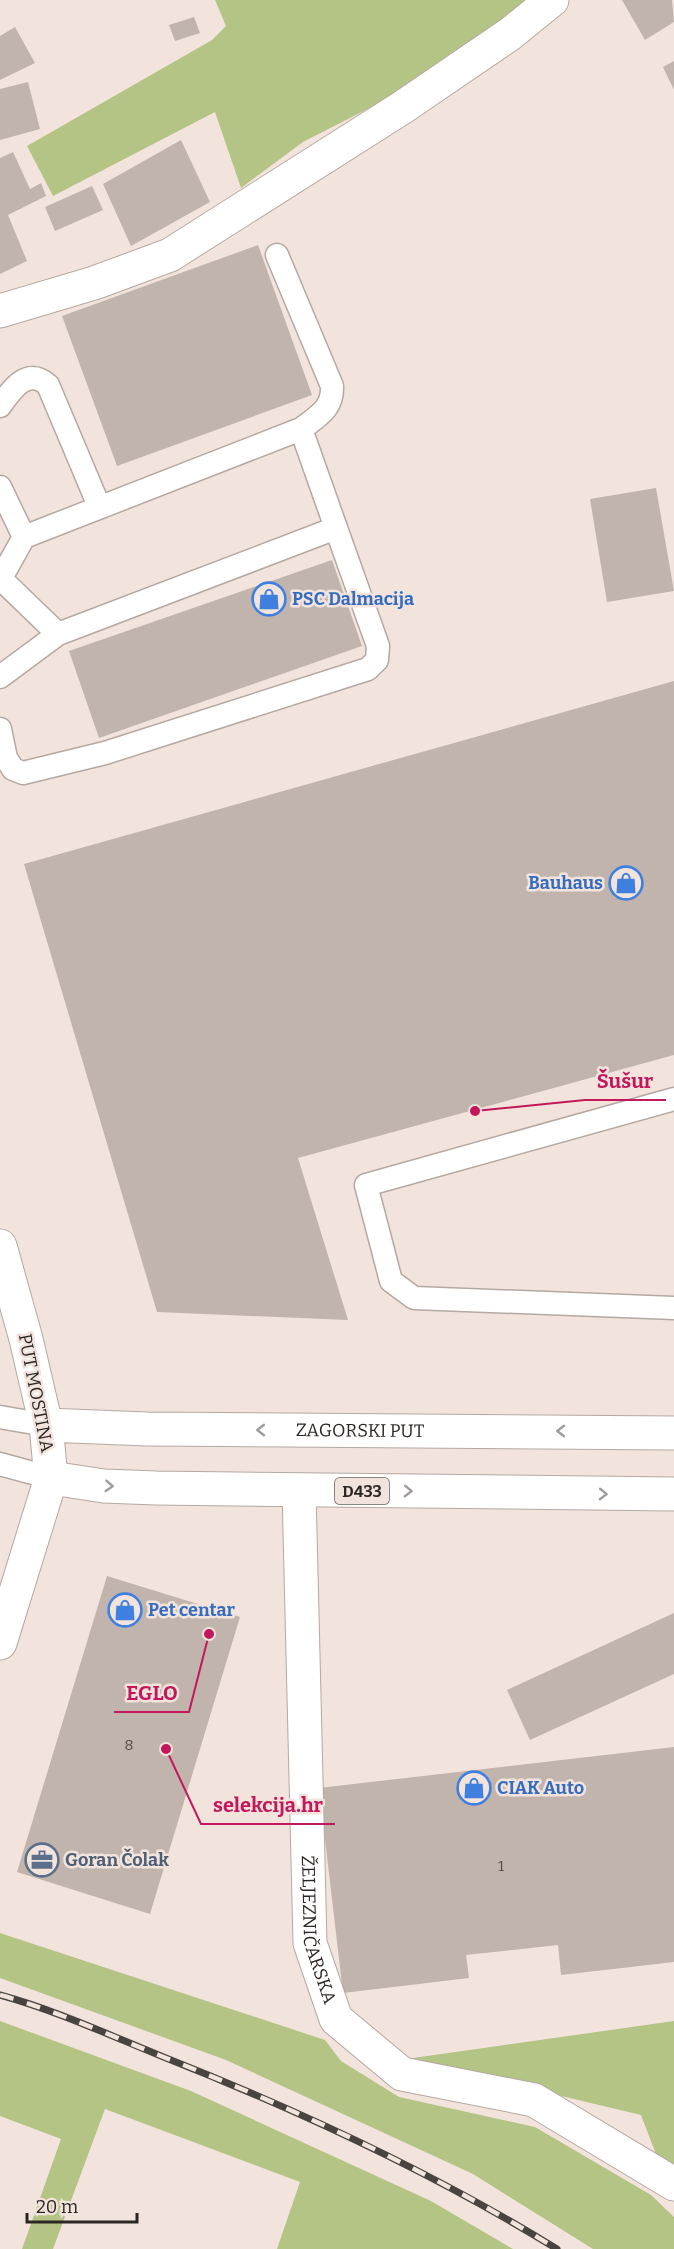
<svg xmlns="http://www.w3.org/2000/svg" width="674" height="2249" font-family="Bitter,serif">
	<rect width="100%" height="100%" fill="#f2e4dd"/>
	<path fill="#b4c485" d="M215,0H525L502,21L397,94L303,142L241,188L215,112L53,196L27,146L212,40L226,26Z
		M0,1933L325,2040L341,2061L399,2097L535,2127L651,2195L674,2217V2249H593L473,2174L226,2060L0,1978Z
		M0,2021L191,2091L431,2201L513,2249H277L300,2182L105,2109L53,2249H22L61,2139L0,2116Z
		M674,2021V2167L657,2157L641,2115L406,2059Z"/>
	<path fill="#c1b4ac" d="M622,0H672L674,22L645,40Z
		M194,17L200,33L175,41L169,25Z
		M15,27L35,63L0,80V36Z
		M674,61V90L663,67Z
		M28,82L40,129L0,140V89Z
		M181,140L210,202L131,246L103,184Z
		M13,152L30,189L41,183L46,196L8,215L27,261L0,274V158Z
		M92,186L103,210L55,231L45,207Z
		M258,245L312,395L117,466L62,316Z
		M656,488L674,591L607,602L590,499Z
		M332,560L362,646L99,738L69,651Z
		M674,681V1055L298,1158L348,1320L157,1312L24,864Z
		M107,1576L240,1617L150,1914L17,1872Z
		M674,1613V1674L530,1740L507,1690Z
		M674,1747V1962L561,1975L558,1945L466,1955L469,1978L343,1993L319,1788Z"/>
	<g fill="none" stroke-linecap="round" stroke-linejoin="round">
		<defs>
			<path id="lane" d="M0,406C12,389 27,367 48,385L99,506
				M0,487L24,537
				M0,580L24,537L301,429
				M2,580L58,634
				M0,677L58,634L336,528L301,429C318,416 333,409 332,386L277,255
				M0,729L6,758L13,769L23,773L105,753L368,669L377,660L378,646L336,528
				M674,1099L366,1185L391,1281L414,1298L674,1308
				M0,1417L46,1425
				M0,1464L51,1478"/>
			<g id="street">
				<path d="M0,311L94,283L170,255L403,107L510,34L552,0"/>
				<path d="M0,1246L26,1339L46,1425"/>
				<path id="s1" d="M299,1490L310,1943L336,2019L402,2074L534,2100L674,2184"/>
			</g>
			<g id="primary">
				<path d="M51,1478L104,1486L156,1488L674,1494"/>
				<path id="s2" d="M0,1643L51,1478L46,1425L147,1429L674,1433"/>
			</g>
		</defs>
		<use href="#lane" stroke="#b5a8a1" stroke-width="25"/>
		<use href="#street" stroke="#b5a8a1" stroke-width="35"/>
		<use href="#primary" stroke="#b5a8a1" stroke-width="35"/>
		<use href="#lane" stroke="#fff" stroke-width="22"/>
		<use href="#street" stroke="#fff" stroke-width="33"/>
		<use href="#primary" stroke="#fff" stroke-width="33"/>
		<defs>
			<path id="rail" d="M0,1995C55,2010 109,2035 161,2056C298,2110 432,2172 557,2249"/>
		</defs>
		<use href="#rail" stroke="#4a4440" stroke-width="7"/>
		<use href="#rail" stroke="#f2e4dd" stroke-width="4.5" stroke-dasharray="14" stroke-linecap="butt"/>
	</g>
	<defs><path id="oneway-chevron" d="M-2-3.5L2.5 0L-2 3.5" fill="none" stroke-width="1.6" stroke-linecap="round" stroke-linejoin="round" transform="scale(1.5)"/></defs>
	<g stroke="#a09d9c">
		<use href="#oneway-chevron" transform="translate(261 1430) rotate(-180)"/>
		<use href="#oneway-chevron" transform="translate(561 1431) rotate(-180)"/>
		<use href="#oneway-chevron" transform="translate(109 1486) rotate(4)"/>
		<use href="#oneway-chevron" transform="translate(408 1491) rotate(1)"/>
		<use href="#oneway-chevron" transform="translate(603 1494) rotate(1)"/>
	</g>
	<defs>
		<symbol id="shop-ring" viewBox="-11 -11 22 22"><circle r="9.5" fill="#f2e4dd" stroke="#3f7fe0" stroke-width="1.5"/><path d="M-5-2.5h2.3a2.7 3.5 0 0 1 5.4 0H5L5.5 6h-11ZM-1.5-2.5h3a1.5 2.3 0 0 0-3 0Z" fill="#3f7fe0"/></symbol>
		<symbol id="office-ring" viewBox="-11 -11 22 22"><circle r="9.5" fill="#f2e4dd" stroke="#5c6f8a" stroke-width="1.5"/><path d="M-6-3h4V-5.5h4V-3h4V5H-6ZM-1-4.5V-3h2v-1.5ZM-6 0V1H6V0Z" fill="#5c6f8a"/></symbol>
	</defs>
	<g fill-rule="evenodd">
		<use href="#shop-ring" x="250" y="580" width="38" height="38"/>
		<use href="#shop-ring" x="607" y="864" width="38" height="38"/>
		<use href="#shop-ring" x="106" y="1591" width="38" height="38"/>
		<use href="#shop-ring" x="455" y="1769" width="38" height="38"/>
		<use href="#office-ring" x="23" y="1841" width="38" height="38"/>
	</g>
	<g text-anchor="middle" stroke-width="5" stroke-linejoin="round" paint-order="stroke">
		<g font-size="15" fill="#504a45">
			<text x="129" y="1750">8</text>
			<text x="501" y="1871">1</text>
		</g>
		<rect fill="#f2e4dd" stroke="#675f5b" stroke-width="1.5" x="335" y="1478" width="54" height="26" rx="4.5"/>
		<g font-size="16" font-weight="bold" fill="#2b2623">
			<text x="362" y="1497">D433</text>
		</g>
		<g font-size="18" font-weight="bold" fill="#366cbe" stroke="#f2e4dd" text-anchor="start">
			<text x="292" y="605">PSC Dalmacija</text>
			<text x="603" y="889" text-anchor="end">Bauhaus</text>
			<text x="148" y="1616">Pet centar</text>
			<text x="497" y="1794">CIAK Auto</text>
		</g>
		<g font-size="18" fill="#2b2623" stroke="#f2e4dd">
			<text transform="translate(36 1393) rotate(79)" y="6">PUT MOSTINA</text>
			<text dy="6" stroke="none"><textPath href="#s2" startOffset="540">ZAGORSKI PUT</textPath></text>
			<text dy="6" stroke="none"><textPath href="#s1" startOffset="441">ŽELJEZNIČARSKA</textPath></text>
		</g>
		<g font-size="18" font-weight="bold" fill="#4e5e75" stroke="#f2e4dd" text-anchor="start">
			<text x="65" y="1866">Goran Čolak</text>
		</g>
	</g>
	<path fill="none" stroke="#c2185b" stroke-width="2" d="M475 1111L585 1100H666M209 1634L189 1712H114M166 1749L201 1824H335"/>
	<g fill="#c2185b" stroke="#f2e4dd" stroke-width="2">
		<circle cx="475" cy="1111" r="6"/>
		<circle cx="209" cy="1634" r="6"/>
		<circle cx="166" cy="1749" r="6"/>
	</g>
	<g font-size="20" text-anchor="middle" font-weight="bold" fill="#c2185b" stroke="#f2e4dd" stroke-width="5" stroke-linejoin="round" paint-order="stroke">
		<text x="625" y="1088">Šušur</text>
		<text x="152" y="1700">EGLO</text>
		<text x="268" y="1812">selekcija.hr</text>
	</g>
	<path d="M27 2213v9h110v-9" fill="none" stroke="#2b2623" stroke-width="3"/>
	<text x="36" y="2213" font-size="18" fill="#2b2623" stroke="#f2e4dd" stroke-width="4.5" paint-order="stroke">20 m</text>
</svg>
